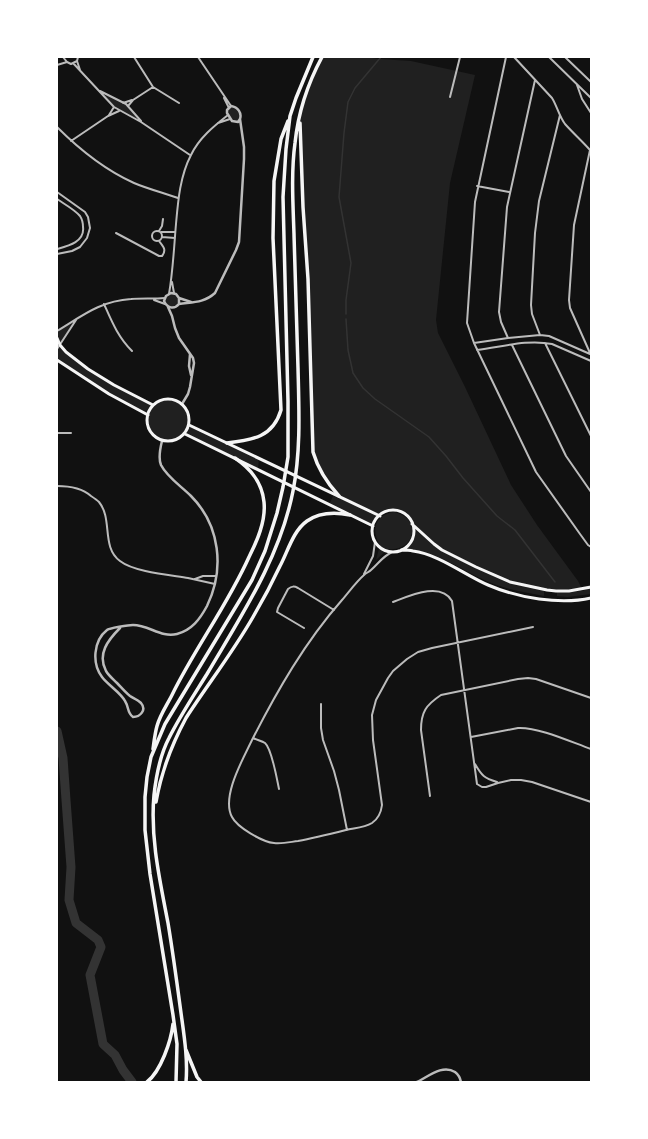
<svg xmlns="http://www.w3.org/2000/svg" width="648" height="1139" font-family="Poppins,sans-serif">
	<rect width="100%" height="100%" fill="#111"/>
	<path fill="#202020" d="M322,57H366L379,59L411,61L475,75L450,183L436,320L438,333L465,387L511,485L537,525L578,581L582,589L569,591L547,589L520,584L499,577L515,585L544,591V596C526,592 507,590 489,582C460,570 436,549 403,550C412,544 416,536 414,525C429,542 442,551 462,561C469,565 477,570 485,572C463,559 440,551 422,533C415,526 410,515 401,511C389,507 378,514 374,525L330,503L333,496L379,515L339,495L330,486L321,472L318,466L314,452L308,279L303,207L300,118L309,84Z
		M97,89L126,104L141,122L119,111Z
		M231,106L239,111L241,117L238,122L232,121L227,111Z
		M171,293L178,296L179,304L175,307L166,305L165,298Z
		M77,319L60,345C79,367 108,381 133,395C139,400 145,402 152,405L147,414L128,405L57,360V331Z
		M148 420a20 20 0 1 1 40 0a20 20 0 1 1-40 0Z
		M190,426L259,458L258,469L186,434Z
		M394,512C422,518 416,552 388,549L376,560L380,545C370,530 376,514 394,512Z
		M591,588V594L567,597L557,596V592L582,591Z"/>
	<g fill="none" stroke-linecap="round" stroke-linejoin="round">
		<path stroke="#333" stroke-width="1.5" d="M346,314V300L351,263L339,197L344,133L348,102L355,88L381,57
			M346,319L348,350L353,373L363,388L375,399L429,437L446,456L463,478L497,516L515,530L555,582"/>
		<path stroke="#333" stroke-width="9" d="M57,731L63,758L66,800L71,867L69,900L76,923L98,940L101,947L90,975L103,1044L115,1055L123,1070L132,1082"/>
		<path stroke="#bcbcbc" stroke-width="2" d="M63,57L67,62L71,64L77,61L78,57
			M134,57L153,87L179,103
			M198,57L231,106
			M506,57L475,202L467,323L474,343L536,472L580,534L588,545L591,547
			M514,57L552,98C557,106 559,116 565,124C573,133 582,141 590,150
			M549,57L591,98
			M565,57L591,82
			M77,61L80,70
			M73,63L114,107L141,122L190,155
			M57,65L67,62
			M577,85L582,99L591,113
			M100,91L126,104L141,121
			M450,97L460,57
			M224,98L229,108
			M123,103L132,100
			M128,106L133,100L153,87
			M109,115L114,107
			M218,123L230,119
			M57,127C80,150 105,170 134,183C148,189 164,193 178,198
			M71,141L108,116L119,111
			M477,186L509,192
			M57,192L85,212L88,217L90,228L87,238L80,247L72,251L57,254
			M57,199C64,204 74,209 80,216C82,219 83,223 83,227C85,242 68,246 57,249
			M152 236a5 5 0 1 1 10 0a5 5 0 1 1-10 0Z
			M159,231L162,226L163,219
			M161,232H175
			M116,233L159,256H162C167,250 163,246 159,241
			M162,237L175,238
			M172,282L174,293
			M169,294C173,271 174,247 176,224C178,201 180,176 191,155C199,138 214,126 228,115
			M154,300L165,304
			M104,304C112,322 118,337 132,351
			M57,331C82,316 100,301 131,299C142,298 153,299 165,298
			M540,335L532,314L531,305L535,233L539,201L560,115
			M508,338L501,322L499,312L507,207L535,80
			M474,343L508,338L540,335L549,336L590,354
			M545,343L591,436
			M512,345L566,456L591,492
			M57,349L76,320
			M477,350C502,347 527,339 552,344L591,361
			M590,353L570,308L569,300L574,225L590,150
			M57,433H71
			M57,486C69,486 82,488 91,496C94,498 97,500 99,502C113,519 101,547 120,561C134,572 170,575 188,578C197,580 206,582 215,584
			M392,552C382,557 379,563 371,570C369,572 366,573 364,575C356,582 349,592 342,600C305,642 277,691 252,740C243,759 221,797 232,817C237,827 262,842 274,843C282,844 290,842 298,841C314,838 330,834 346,830C354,828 364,828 372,823C378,819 381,813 382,805L373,740L372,715L376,700L388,678L393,671L407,659L418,652L432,648L533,627
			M364,574L373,556L375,542
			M195,579L203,576H216
			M393,602C409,596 441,581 452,601L477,784L482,787H486L498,783L511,780H521L532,782L591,802
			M304,628L277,612L278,608L288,589C292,586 294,586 298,588L334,610
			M321,704V728L323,740L334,771L339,790L347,830
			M471,737L518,728C539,727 571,742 591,749
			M253,738C257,740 262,741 265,743C272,749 277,780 279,789
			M475,764C482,776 484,778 497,782
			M430,796L421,730C421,712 426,705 441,695L518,679L528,678L536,679L591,698"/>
		<path stroke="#bcbcbc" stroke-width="2.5" d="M231,106C238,107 242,113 240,119L238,122L232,121L227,113V110Z
			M179,298V304C174,310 167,308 164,301L166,296L171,293L176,294L179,298L191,302
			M179,304C193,302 204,303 215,293L236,250L239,242L244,159V147L240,119
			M168,307L172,316L175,328L179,338L193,358L194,363L190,387L188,394L182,404
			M190,354L189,366L191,375
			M120,628C108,640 97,654 106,671C109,676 113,679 117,683C121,687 125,692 130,696C133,698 138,700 141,703C147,710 140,717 133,717C127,713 129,707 125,701C121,693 108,685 102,677C92,664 93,641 107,630C109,628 129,625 133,625C149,625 161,638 177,634C192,630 200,619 207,606C225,569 220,525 191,496C181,486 167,477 161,465C158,458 160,449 162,441
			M417,1082C428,1077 442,1064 455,1072C459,1075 460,1077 461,1082"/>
		<path stroke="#f5f5f5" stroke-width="3" d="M57,338L60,345L66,352L88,369L114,385L153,405
			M57,360L109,394L148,415
			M147 420a21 21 0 1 1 42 0a21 21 0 1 1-42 0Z
			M189,425L380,516
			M185,434L373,526
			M372 531a21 21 0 1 1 42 0a21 21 0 1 1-42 0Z
			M412,524L434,544L442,550L476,567L510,582L547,590L556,591H569L591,587
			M401,550C405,550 409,550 413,551C438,554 465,575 488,585C518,598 560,605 591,598"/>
		<path stroke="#f5f5f5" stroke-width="3.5" d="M300,123L303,207L308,279L313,452C318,469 327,483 339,496
			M227,443C253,440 273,437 281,410L273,238L274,181L281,139L288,121
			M153,749C154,742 155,733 157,726C160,715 167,705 172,695C195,648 227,606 249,557C257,541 266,521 264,502C262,482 251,469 235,458
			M156,802C161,773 172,744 186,718C208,684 233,652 253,617C263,600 272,583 280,566C288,551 293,531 307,521C320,512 335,512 350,515
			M186,1050L197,1077L201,1082
			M147,1082C161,1071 171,1041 173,1024
			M176,1082L177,1044L173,1015L150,874L145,830V797L147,777L151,757L165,724L252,580L265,551L277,513L283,487L288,457V401L283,197L286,149L290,116L296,98L313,57
			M186,1082C188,1059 184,1035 181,1013C177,983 173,953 168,923C160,881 150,838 154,795C156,777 160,755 169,738C180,716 194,695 207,674C241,616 280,558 293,491C301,451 299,409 298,368C297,324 295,279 294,234C293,204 291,173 295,143C298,114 308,83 322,57"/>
	</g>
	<rect width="648" height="1139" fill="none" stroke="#ffffff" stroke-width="116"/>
</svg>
